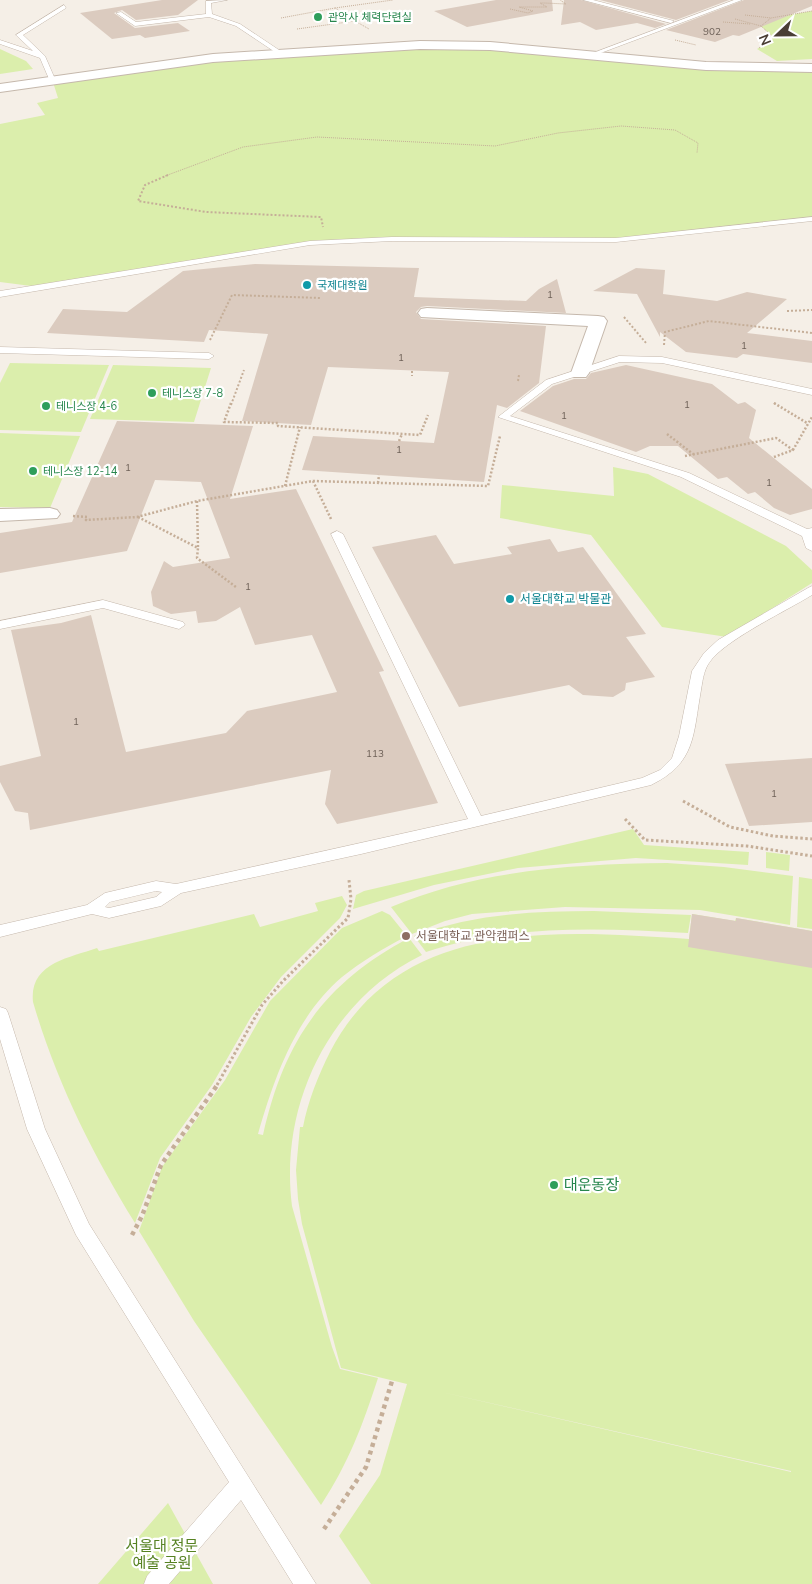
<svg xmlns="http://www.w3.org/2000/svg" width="812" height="1584" font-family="'Nunito Sans','Noto Sans KR',sans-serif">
	<rect width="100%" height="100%" fill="#f5efe7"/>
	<path fill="#dbeeac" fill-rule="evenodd" d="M812,11V59L777,61L757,49L771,40V35L761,26L771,18Z
		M420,45L812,68V219L616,240L392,239L310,243L39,287L0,282V124L45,115L37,103L58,98L52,79L144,67Z
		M0,49L26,61L33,69L0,74Z
		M10,363L109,365L81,432L0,430V383Z
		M113,365L211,368L194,422L90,419Z
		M0,433L80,436L50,508L0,507Z
		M613,467L648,474L786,546L812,570V583L727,637L662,627L591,535L500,518L502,485L614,496Z
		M633,829L644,845L749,852L748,865L636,858L518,868L434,885L353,909L356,895L364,891Z
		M766,852L790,855L789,871L766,868Z
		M667,863L724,867L793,876L790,925L700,910L565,907L472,914L445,921L412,934L391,907C478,870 573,864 667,863Z
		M799,877L812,879V929L797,927Z
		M342,896L347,905L340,918L281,977L251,1017L212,1085L160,1158L135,1223C92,1153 56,1081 33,1002C29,963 69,958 97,948L99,951L254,914L260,927L318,911L315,903Z
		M382,911L390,915L407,936C384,948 362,961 342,977C296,1016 274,1078 258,1134L263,1135C284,1041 324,983 409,938L422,955C330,1000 279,1104 292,1206L332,1347L340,1369L378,1378C362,1427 349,1462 321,1505L194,1321L139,1231L162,1167L225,1080L270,1001L342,928Z
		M594,911L691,915L688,933C600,928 511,924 426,952L414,936C472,914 533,911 594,911Z
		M692,914L735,921L736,918L812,931V1584H371L339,1536L380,1475L407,1384L341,1368L302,1224L298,1199L296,1170L300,1127H303C308,1101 318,1076 330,1052C400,916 559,931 689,939ZM437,1391L791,1471V1472Z
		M168,1503L213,1584H98Z"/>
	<path fill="#dbcbbf" d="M162,0H198L178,15L136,20L122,10L114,13L135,28L178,23L190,31L145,38L140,35L112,39L80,13Z
		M496,0H552L553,11L467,27L434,11Z
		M564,0H581L666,24L655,28L637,23L596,30L580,22L561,25Z
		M600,0H729L676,20Z
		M744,0H812V6L739,36L733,35L715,42L666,30Z
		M255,264L419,268L414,297L526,301L539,289L557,279L566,313L427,306L421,307L416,312L421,319L546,326L539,383L507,408L497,405L484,482L302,470L313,436L434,443L449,372L328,367L311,425L242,421L268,334L209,330L204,342L47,333L63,309L127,312L183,271Z
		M636,268L665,270L663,294L717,301L747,292L787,299L747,333L812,341V363L743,354L737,358L686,352L660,332V337L637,294L593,291Z
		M626,365L712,384L738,404L745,402L756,410L749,438L812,489V509L790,515L774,508L755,492L748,494L727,477L718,479L678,446H650L636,452L520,411L553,386L574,379H586L591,373Z
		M117,421L253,426L230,499L296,489L384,671L379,672L438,803L337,824L325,804L331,770L30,830L28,813L15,811L0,782V766L41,756L11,630L61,623L91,615L126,752L226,733L247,711L337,692L312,635L255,645L240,607L216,621L198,623L196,611L171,614L153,606L151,592L164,561L173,567L230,558L201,482L155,480L127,551L0,573V533L72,522Z
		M436,535L454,564L512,554L507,547L550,539L558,552L583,547L646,634L626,637L655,677L626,683L625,690L613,697L583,695L569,685L459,707L372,547Z
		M812,758V822L749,826L725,764Z
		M692,914L736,921V918L812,931V968L688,947Z"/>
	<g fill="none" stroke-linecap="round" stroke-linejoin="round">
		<defs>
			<path id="lane" d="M227,0L211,3L212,14L240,24L282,52V54H278L236,26L209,17L135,26L116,13L121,12L136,22L206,14V1Z
				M583,0H593L674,21L671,23Z
				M734,0H742L590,57L585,56Z
				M64,5L66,8L23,35L45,56L55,79L52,81L49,79L40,58L0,44V40L33,51L16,35Z
				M812,217V221L616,242L392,241L310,245L0,297V291L310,241L392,237L616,238Z
				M0,347L209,353L214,356L209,359L0,353Z
				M619,356L662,357L812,389V395L662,363L620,362L552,384L510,416L689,473L807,529L812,528V551L806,548L802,536L681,477L498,417L546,380Z
				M337,531L343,534L481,816L642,778L660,770L672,758L679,736L692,671L704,653L718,640L808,588L812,586V595C786,611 731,637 712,659C704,668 703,678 701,690C693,735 696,763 651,785L361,854L181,893L161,906L109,918L92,914L0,937V925L87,905L105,893L156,881L176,884L468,819L331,534ZM156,891L162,892L156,897L109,908L105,907L110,902Z
				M103,600L183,622L185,625L179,629L103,608L0,629V621Z
				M0,1007L6,1009L8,1013L45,1129L89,1224L316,1584H293L241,1500L169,1584H144L147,1576L229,1482L76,1235L27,1129L0,1039Z"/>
			<path id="street" d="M420,41L490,42L706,62L812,64V72L706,70L490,50L420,49L213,62L0,92V84L213,54Z
				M427,308L598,316L604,317L607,321L589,373L586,377H574L571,373L588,326L421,317L418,313L421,309Z
				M50,508L57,510L60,514L57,518L0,521V509Z"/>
		</defs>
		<use href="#lane" stroke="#c5b8ac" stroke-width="1"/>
		<use href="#street" stroke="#c5b8ac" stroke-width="2"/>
		<path stroke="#c5ae98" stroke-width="1" stroke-dasharray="1 1" stroke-linecap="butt" d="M510,9L528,13L533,11L519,7H547L540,3H544L566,4L560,0
			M745,15L771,18
			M281,18L335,8
			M735,19L761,26
			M355,21L335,8L393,0
			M723,22L750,24
			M297,29L355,21L369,29
			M675,40L696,45
			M759,48L771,40V35L761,26L771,18L812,11
			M165,176L243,147L317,137L495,146L558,133L621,126L675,130L698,143L697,153"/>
		<path stroke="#c5ae98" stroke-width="2" stroke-dasharray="2 2" stroke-linecap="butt" d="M168,175L145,185L138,201L206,212L321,217L323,227
			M787,311L812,310
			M624,317L646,343
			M210,340L232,295L321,298
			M664,345L665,332L709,321L812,333
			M412,371V376
			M518,381L519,375
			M774,403L777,405
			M231,405L244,370"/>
		<path stroke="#c5ae98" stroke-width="2.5" stroke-dasharray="2 2" stroke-linecap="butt" d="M231,403L224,422L278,423V426L420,435L428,415
			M774,403L807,423
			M667,434L693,454
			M399,441L402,434
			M685,456L776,438L793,450
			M774,457L793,450L812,417
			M313,481L331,519
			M378,483L379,475
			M285,486L300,427
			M197,501L198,548
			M73,516L87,517L86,520L137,517L197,501L313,481L488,486L500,436
			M138,517L198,548L197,558L236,587"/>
		<path stroke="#c5ae98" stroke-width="3" stroke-dasharray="2.5 2.5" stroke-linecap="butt" d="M683,801L730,827L773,836L812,839
			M625,819L645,840L747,846L812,856
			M217,1085L262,1005L283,981L348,918L351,899L349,880"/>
		<path stroke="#c5ae98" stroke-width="4.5" stroke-dasharray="4 4" stroke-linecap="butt" d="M132,1235L142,1216L161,1165L218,1084
			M324,1529L366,1467L392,1381"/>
		<use href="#lane" fill="#fff" fill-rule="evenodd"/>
		<use href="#street" fill="#fff" fill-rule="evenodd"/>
	</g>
	<g fill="#2e9e5b" stroke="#fff" stroke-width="2">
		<circle cx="318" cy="17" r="5"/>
		<circle cx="152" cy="393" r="5"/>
		<circle cx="46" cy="406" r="5"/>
		<circle cx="33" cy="471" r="5"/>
		<circle cx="554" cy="1185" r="5"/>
	</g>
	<g fill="#0f9aa8" stroke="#fff" stroke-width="2">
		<circle cx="307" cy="285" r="5"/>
		<circle cx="510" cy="599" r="5"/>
	</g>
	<circle fill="#8d6e63" stroke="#fff" stroke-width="2" cx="406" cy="936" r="5"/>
	<g text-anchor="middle" stroke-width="4.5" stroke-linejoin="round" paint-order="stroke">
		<g font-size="10" fill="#6e6158">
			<text x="712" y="35">902</text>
			<text x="550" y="298">1</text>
			<text x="744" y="349">1</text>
			<text x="401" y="361">1</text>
			<text x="687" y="408">1</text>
			<text x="564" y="419">1</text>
			<text x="399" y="453">1</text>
			<text x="128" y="471">1</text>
			<text x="769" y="486">1</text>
			<text x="248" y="590">1</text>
			<text x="76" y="725">1</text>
			<text x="375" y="757">113</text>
			<text x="774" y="797">1</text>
		</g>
		<g font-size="11" fill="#27864d" stroke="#fff" text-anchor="start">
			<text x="328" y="21">관악사 체력단련실</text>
			<text x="162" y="397">테니스장 7-8</text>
			<text x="56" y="410">테니스장 4-6</text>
			<text x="43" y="475">테니스장 12-14</text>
		</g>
		<g font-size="11" fill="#0d838f" stroke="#fff" text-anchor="start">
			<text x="317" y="289">국제대학원</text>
		</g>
		<g font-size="12" fill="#0d838f" stroke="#fff" text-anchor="start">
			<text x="520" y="603">서울대학교 박물관</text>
		</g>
		<g font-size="12" fill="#785e54" stroke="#fff" text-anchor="start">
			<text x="416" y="940">서울대학교 관악캠퍼스</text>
		</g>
		<g font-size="15" fill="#27864d" stroke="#fff" text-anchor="start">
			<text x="564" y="1190">대운동장</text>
		</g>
		<g font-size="15" fill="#568222" stroke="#fff">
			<text x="162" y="1551">서울대 정문<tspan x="162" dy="17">예술 공원</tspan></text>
		</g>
	</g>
	<g transform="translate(777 35) rotate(248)" stroke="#ffffff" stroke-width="4" paint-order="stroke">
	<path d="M0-4L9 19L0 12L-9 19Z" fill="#4a3e35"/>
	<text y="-8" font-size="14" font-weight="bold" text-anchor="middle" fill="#4a3e35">N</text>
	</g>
</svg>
